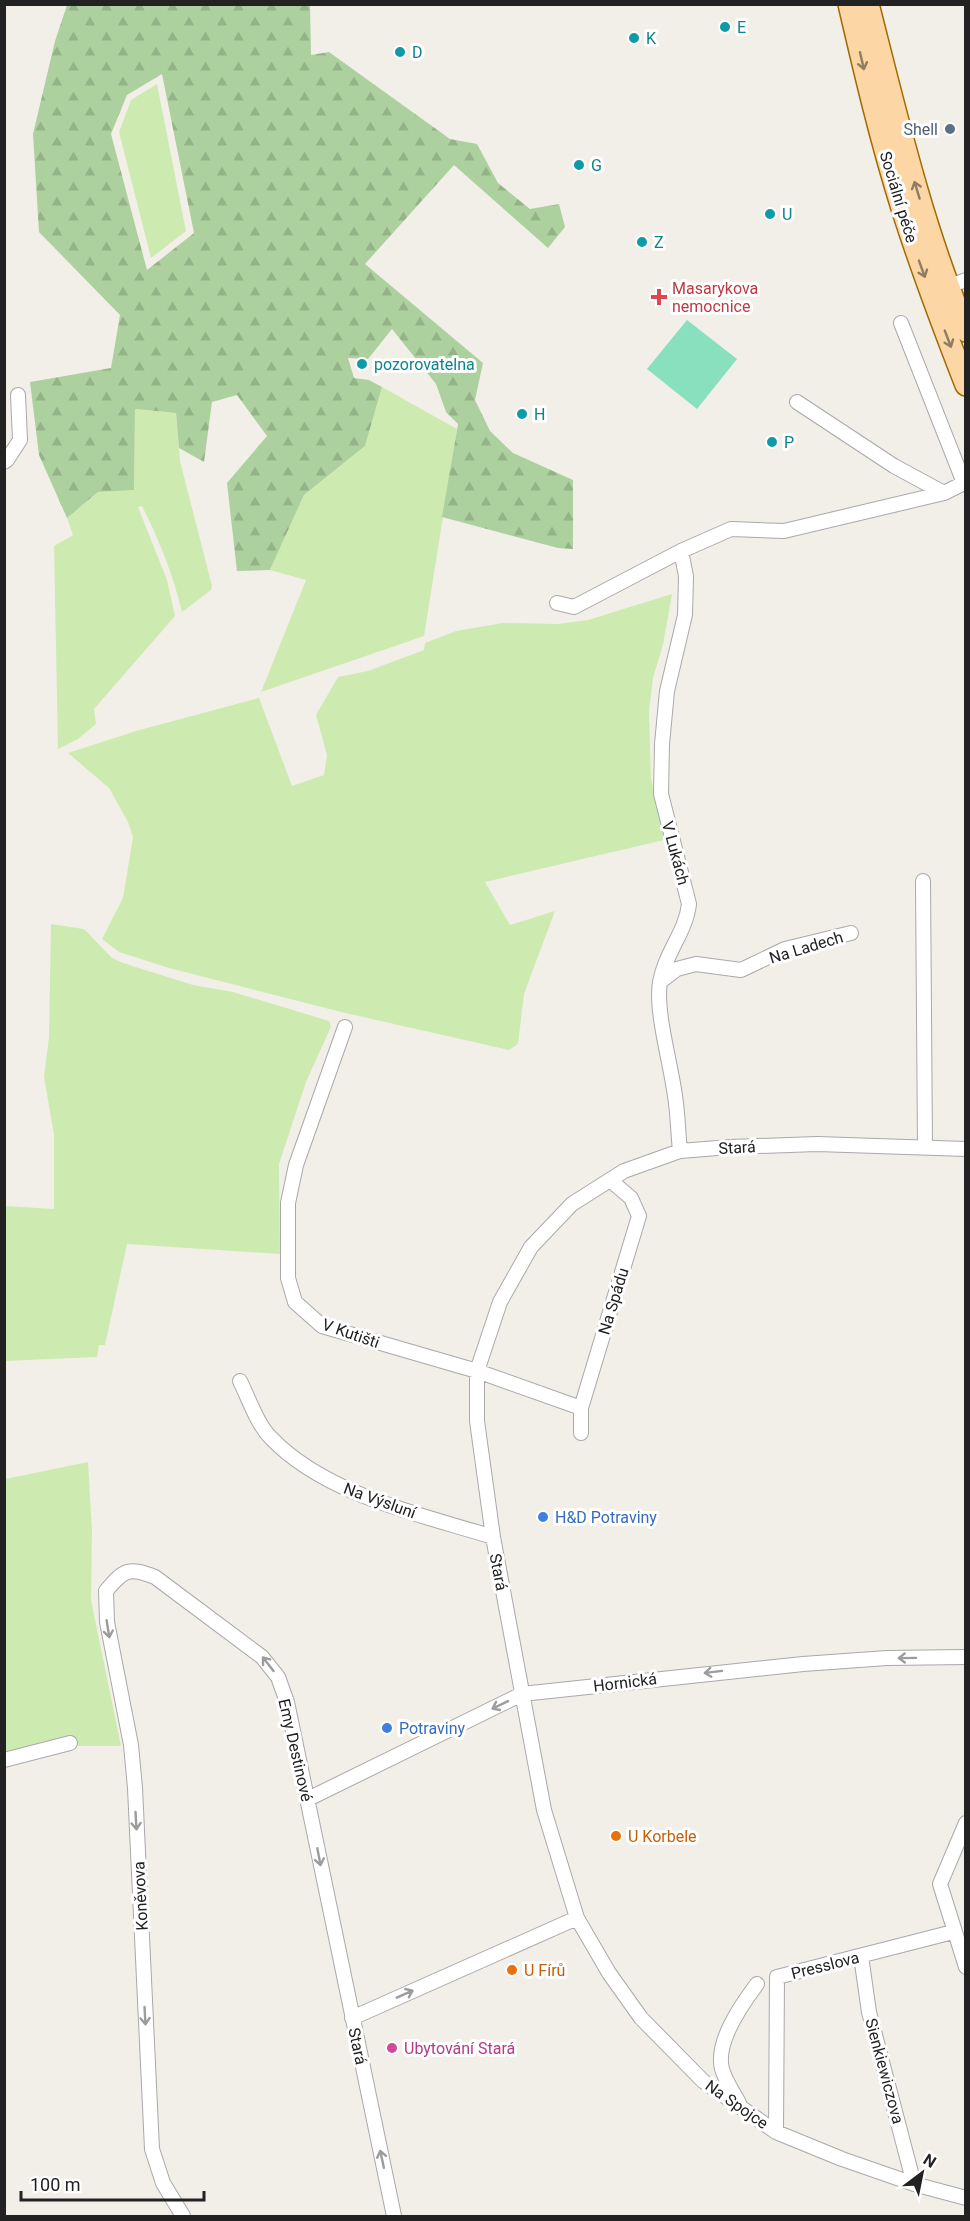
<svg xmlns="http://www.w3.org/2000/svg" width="970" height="2221" font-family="Roboto,sans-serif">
	<defs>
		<pattern id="forest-firs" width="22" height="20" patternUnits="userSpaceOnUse" patternTransform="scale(1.5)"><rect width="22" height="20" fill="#add19e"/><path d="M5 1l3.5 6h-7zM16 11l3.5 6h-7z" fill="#95b388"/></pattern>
	</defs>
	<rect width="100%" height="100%" fill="#f2efe9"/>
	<path fill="#cdebb0" d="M157,84L186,231L151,258L119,132L131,100Z
		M382,387L457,429L424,636L261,692L306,580L270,570L304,495L365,446Z
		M135,409L176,413L180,461L212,586L211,590L182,612C173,574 159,540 142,506L138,507L167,580L175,616L94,709L96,724L78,739L58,749L54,546L73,535L67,518L98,492L134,489Z
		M672,594L663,645L653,678L649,711L651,778L664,840L485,882L510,925L555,911L524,994L518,1044L509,1050L341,1012L169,968L119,952L102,939L123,898L133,837L128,822L109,788L68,753L136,731L259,698L292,786L324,775L327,755L316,715L338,677L368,671L424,650L425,643L456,631L503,623L558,624L588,620Z
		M51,924L84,929L112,958L123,963L193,985L233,992L329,1021L331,1027L306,1082L279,1164L280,1254L127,1244L105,1345H99L97,1357L5,1361V1206L54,1209V1135L44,1077L49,1037Z
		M88,1462L92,1530L91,1600L121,1746H68L5,1764V1479Z"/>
	<path fill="url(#forest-firs)" fill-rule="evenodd" d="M67,5H310L311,55L329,52L450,139L477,144L498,183L530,209L559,204L565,227L548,248L454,165L365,264L483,363L475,400L490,431L513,453L573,480V549L558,548L442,517L458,424L446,412L436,384L392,329L368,359L348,358L354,378L369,380L382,387L365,446L304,495L270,570L237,571L227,483L267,436L237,395L212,402L204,462L179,448L176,413L135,409L134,490L98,492L67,518L39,455L30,382L111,368L120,315L39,232L33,134L55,41ZM162,74L194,233L147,270L111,134L127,95Z"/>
	<path fill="#88e0be" d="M687,320L737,359L697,409L647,369Z"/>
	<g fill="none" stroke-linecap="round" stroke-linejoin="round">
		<defs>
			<path id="minor" d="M941,289L966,280
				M901,323L964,483
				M797,402L894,466L944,493
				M4,462L7,460L20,440L18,395
				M557,603L574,607L681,551L731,529L784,531L944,493L966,482
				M923,881L925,1147
				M660,982L677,969L696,964L741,970L785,949L851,933
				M345,1027L296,1165L288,1203V1278L295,1302L322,1326L477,1371L581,1408
				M966,1149L817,1144L730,1147L680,1151L624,1171L572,1204L531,1247L500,1302L477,1371V1421L493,1537L544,1810L577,1918L609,1973L641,2018L703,2081L776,2132L842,2159L914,2184L966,2198
				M680,1151C678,1133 678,1114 675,1096C671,1064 655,1011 660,982C665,953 686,932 689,904L661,794L662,744L667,691L685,615L686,576L681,551
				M240,1381C249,1399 257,1424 271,1438C326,1495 419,1514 493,1537
				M581,1433V1408L639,1216L631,1198L610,1180
				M4,1760L70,1743
				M308,1799L522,1694L803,1664L887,1658L966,1657
				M966,1823L940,1884L966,1967
				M861,1956L869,2012L914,2184
				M352,2018L577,1918
				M739,2103C733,2092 725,2080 722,2069C715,2042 742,2004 757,1984
				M776,2132L777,1977L953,1932
				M183,2216L163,2183L152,2149L135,1788L131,1745L107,1622L106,1591C124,1569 129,1567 155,1577L262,1657L278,1677L287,1702L394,2216"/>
			<path id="primary" d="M849,4C865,73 881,141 902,208C921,268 943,326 966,385
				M868,4C896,114 922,226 966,331"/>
		</defs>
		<use href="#minor" stroke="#a9a9a9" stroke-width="16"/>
		<use href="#primary" stroke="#a06b00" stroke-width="24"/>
		<use href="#minor" stroke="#fff" stroke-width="14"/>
		<use href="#primary" stroke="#fcd6a4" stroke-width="21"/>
	</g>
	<defs><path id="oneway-shaft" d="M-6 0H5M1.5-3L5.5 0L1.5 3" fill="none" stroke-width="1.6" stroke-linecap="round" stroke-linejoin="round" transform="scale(1.5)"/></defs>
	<g stroke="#8f7c63">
		<use href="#oneway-shaft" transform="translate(862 61) rotate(77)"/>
		<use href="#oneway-shaft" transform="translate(917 190) rotate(-107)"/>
		<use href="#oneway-shaft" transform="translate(922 269) rotate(70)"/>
		<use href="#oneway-shaft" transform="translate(948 339) rotate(69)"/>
	</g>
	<g stroke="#9c9c9c">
		<use href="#oneway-shaft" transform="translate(108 1629) rotate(81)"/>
		<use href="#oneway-shaft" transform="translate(907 1658) rotate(179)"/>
		<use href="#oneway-shaft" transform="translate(268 1664) rotate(-128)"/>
		<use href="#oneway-shaft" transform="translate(713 1672) rotate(173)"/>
		<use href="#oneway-shaft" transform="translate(500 1705) rotate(154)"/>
		<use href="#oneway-shaft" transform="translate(136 1821) rotate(87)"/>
		<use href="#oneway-shaft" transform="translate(319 1857) rotate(79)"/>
		<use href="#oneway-shaft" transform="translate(405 1994) rotate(-24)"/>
		<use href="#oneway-shaft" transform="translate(145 2016) rotate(87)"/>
		<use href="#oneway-shaft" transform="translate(382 2159) rotate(-102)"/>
	</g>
	<g fill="#0f9aa8" stroke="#fff" stroke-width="2">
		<circle cx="725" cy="27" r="6"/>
		<circle cx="634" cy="38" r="6"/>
		<circle cx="400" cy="52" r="6"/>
		<circle cx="579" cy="165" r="6"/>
		<circle cx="770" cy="214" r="6"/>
		<circle cx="642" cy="242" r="6"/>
		<circle cx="362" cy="364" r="6"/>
		<circle cx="522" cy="414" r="6"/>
		<circle cx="772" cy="442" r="6"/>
	</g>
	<circle fill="#5c6f8a" stroke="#fff" stroke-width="2" cx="950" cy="129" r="6"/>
	<path fill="#e0444e" stroke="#fff" stroke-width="2" d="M656 288h6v6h6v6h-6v6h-6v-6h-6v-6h6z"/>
	<g fill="#3f7fe0" stroke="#fff" stroke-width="2">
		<circle cx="543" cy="1517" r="6"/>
		<circle cx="387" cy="1728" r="6"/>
	</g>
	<g fill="#e8710a" stroke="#fff" stroke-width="2">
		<circle cx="616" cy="1836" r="6"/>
		<circle cx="512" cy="1970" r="6"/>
	</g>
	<circle fill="#d1479c" stroke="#fff" stroke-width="2" cx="392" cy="2048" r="6"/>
	<g text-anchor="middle" stroke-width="6" stroke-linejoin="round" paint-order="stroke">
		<g font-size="16" fill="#0d838f" stroke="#fff" text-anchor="start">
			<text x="737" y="33">E</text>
			<text x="646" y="44">K</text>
			<text x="412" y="58">D</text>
			<text x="591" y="171">G</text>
			<text x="782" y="220">U</text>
			<text x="654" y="248">Z</text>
			<text x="374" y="370">pozorovatelna</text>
			<text x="534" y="420">H</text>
			<text x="784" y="448">P</text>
		</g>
		<g font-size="16" fill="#4e5e75" stroke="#fff" text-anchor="end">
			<text x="938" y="135">Shell</text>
		</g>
		<g font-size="16" fill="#222" stroke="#fff">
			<text transform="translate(899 197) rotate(73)" y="6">Sociální péče</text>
			<text transform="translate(676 853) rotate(75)" y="6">V Lukách</text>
			<text transform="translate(806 947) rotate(-17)" y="6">Na Ladech</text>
			<text transform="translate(737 1147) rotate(-3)" y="6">Stará</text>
			<text transform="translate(613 1301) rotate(-73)" y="6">Na Spádu</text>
			<text transform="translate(351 1333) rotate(19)" y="6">V Kutišti</text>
			<text transform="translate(380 1500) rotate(20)" y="6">Na Výsluní</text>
			<text transform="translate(499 1572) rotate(79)" y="6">Stará</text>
			<text transform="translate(625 1682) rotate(-7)" y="6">Hornická</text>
			<text transform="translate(296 1750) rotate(77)" y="6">Emy Destinové</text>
			<text transform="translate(140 1896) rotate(-93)" y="6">Koněvova</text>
			<text transform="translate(825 1965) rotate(-14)" y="6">Presslova</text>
			<text transform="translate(358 2046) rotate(78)" y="6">Stará</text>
			<text transform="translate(885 2071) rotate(75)" y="6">Sienkiewiczova</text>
			<text transform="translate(737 2104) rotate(35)" y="6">Na Spojce</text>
		</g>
		<g font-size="16" fill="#be3a42" stroke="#fff" text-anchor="start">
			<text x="672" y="294">Masarykova<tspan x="672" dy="18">nemocnice</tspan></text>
		</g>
		<g font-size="16" fill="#366cbe" stroke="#fff" text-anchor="start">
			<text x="555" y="1523">H&amp;D Potraviny</text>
			<text x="399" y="1734">Potraviny</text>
		</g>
		<g font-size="16" fill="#c56008" stroke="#fff" text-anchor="start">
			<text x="628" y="1842">U Korbele</text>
			<text x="524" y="1976">U Fírů</text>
		</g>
		<g font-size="16" fill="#b23c85" stroke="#fff" text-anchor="start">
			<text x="404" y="2054">Ubytování Stará</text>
		</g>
	</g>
	<rect width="970" height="2221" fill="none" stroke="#222222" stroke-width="12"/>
	<g transform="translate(922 2173) rotate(32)" stroke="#ffffff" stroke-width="4.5" paint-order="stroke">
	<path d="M0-4.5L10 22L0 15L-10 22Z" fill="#222222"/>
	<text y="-9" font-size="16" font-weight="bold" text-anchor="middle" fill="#222222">N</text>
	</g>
	<path d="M21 2191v9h183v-9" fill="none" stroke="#222222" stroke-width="3"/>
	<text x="30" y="2191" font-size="18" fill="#222222" stroke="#ffffff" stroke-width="4.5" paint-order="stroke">100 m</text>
</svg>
